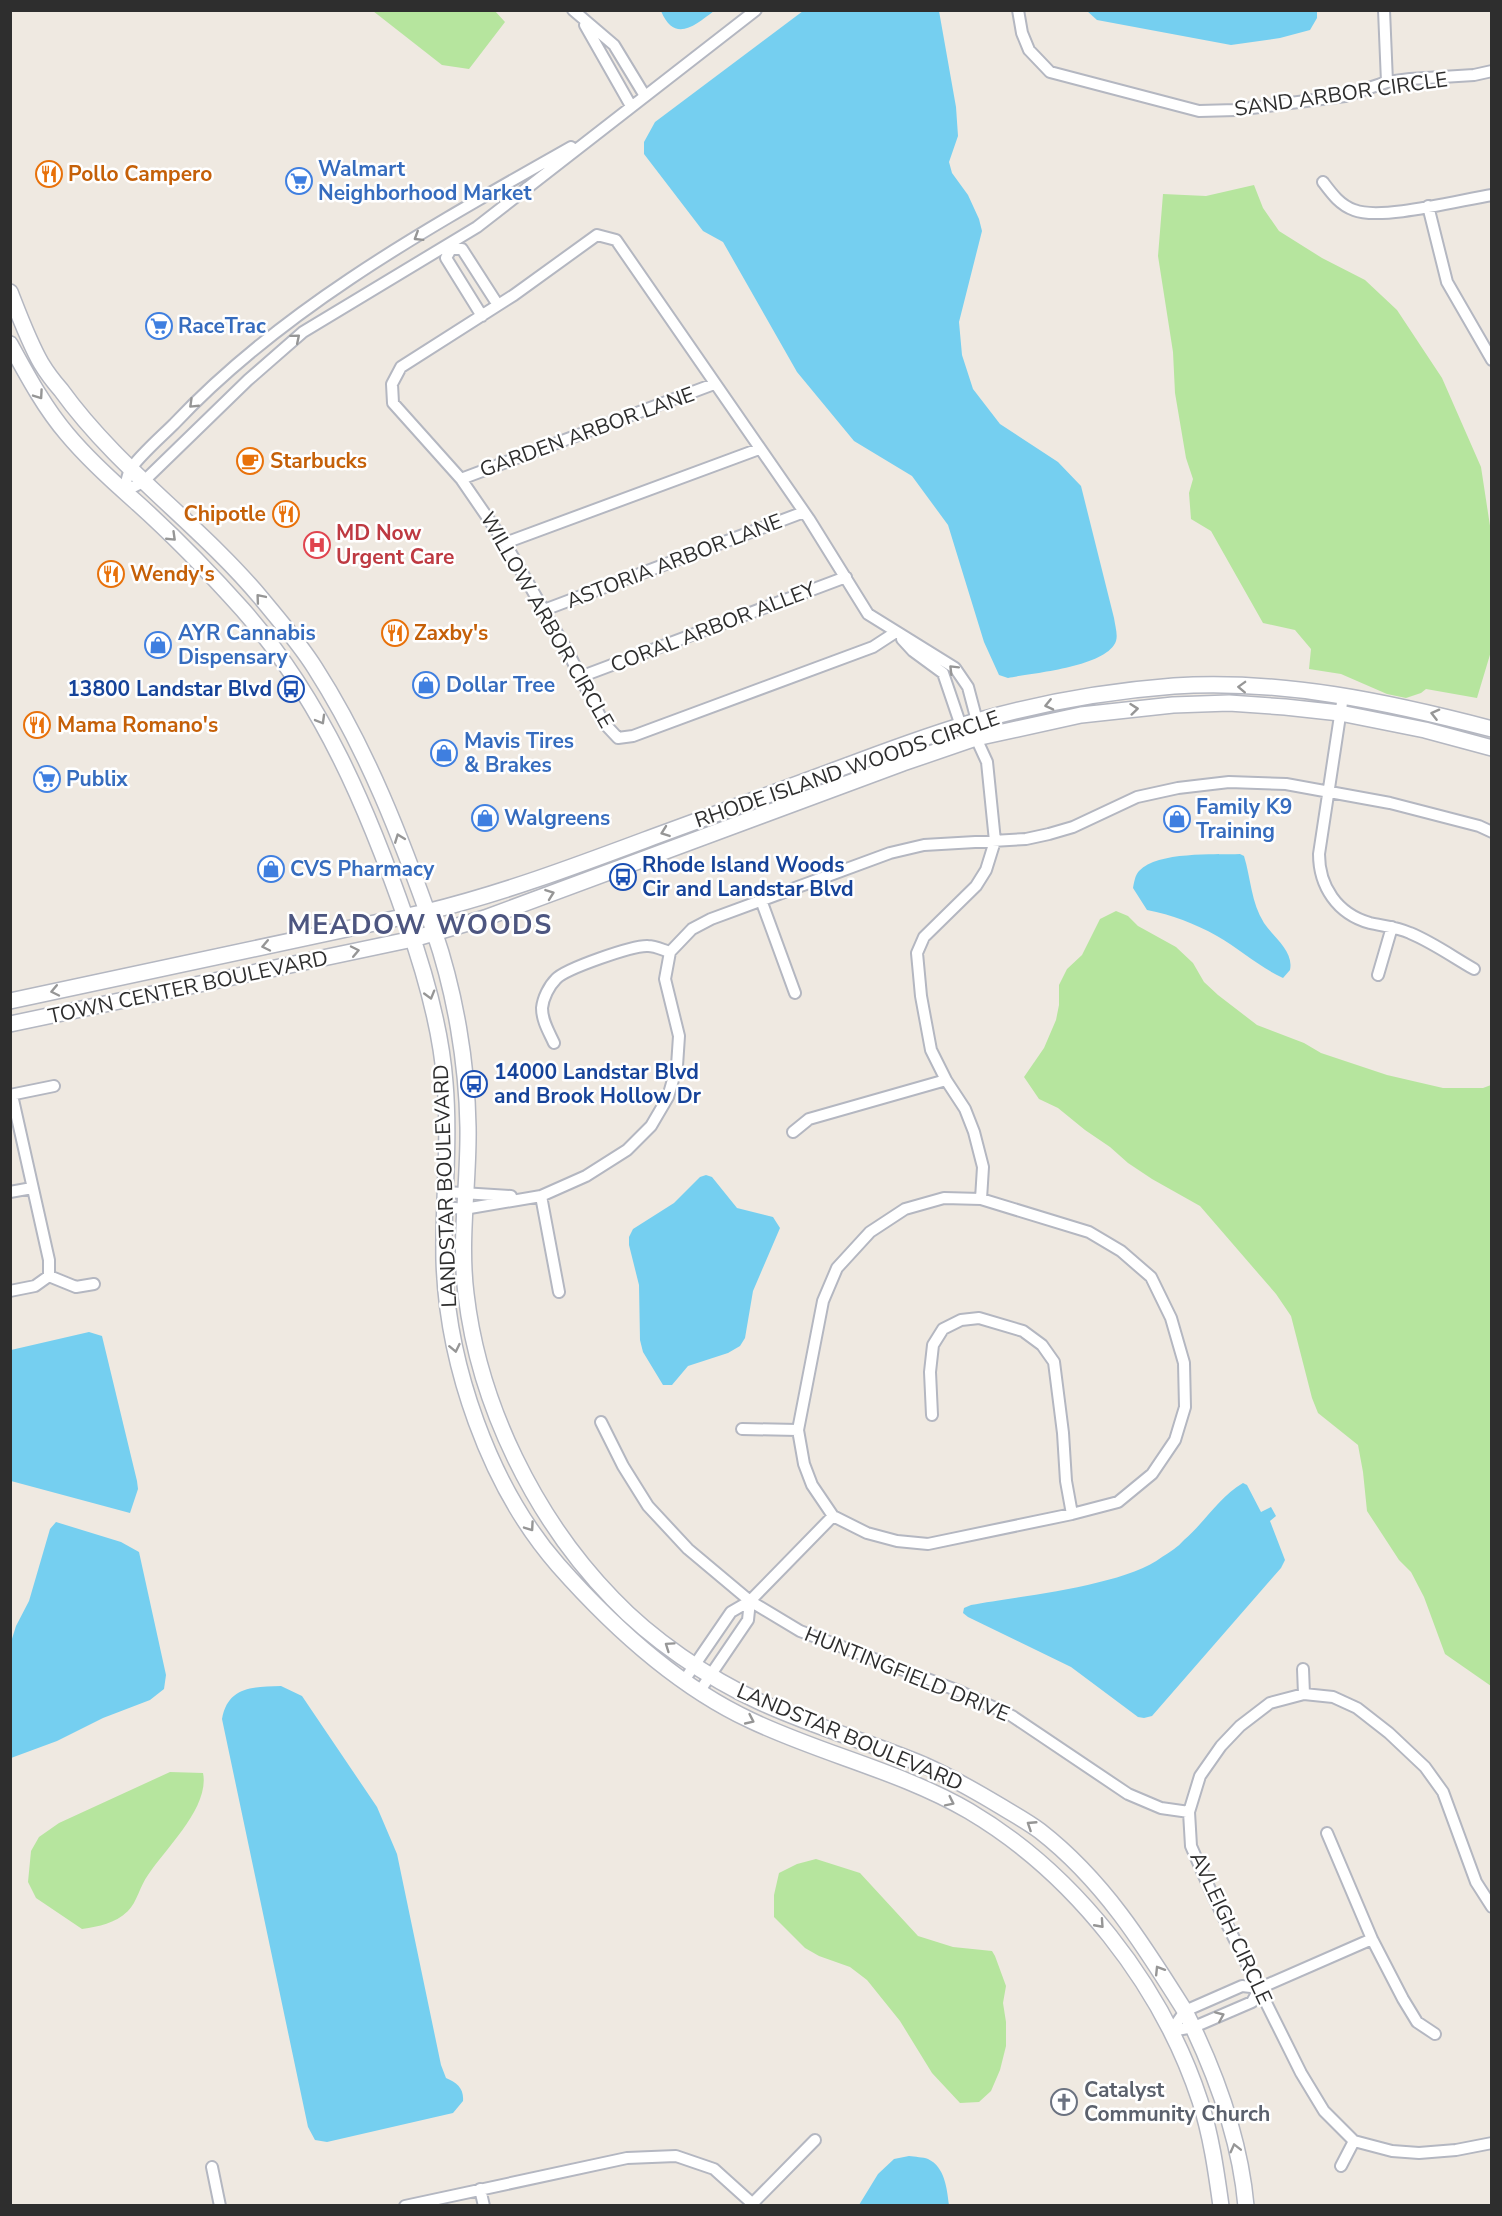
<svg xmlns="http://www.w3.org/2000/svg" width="1502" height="2216" font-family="'Nunito Sans',sans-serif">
	<rect width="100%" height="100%" fill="#efe9e1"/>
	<path fill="#b6e59e" d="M373,11H495L505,22L469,69L442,65Z
		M1254,185L1263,208L1279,231L1322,258L1365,280L1397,310L1442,378L1481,467L1492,539V648L1477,698L1426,689L1421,693L1406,698L1387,694L1341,674L1309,669L1311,649L1295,630L1263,623L1211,531L1191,519L1189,493L1193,479L1186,458L1175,393L1173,352L1158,256L1163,194L1206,196Z
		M1116,911L1128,916L1138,926L1176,947L1193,963L1204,982L1218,995L1257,1025L1304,1043L1321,1053L1387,1075L1443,1088H1483L1491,1085V1686L1445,1654L1424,1597L1411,1572L1399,1560L1367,1511L1363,1472L1358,1445L1318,1413L1312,1398L1291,1316L1276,1294L1200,1206L1152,1179L1128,1163L1110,1147L1085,1130L1058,1108L1039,1099L1024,1077L1044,1048L1056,1020L1059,1005V985L1067,969L1082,955L1100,919Z
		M170,1772L203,1773C210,1807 166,1848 148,1875C140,1886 137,1902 128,1911C114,1924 100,1926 82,1929L36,1898L28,1882L31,1851L39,1837L59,1823Z
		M816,1859L860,1873L918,1936L953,1947L992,1951L995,1956L1006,1986L1003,2003L1006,2022V2046L1000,2070L991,2091L979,2102L960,2103L932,2073L900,2021L867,1980L850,1967L819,1956L805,1948L774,1917V1895L779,1873L797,1864Z"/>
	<path fill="#75cff0" d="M661,11H714C695,25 675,44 661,11Z
		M803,11H939L956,107L958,136L949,162L952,173L968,195L979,219L982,231L959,322L962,355L973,389L1000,424L1058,462L1081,486L1114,618C1115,625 1118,635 1116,641C1107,667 1032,673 1008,678L999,675L984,642L948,525L912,476L854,441L797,372L723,242L703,231L644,154V142L655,122Z
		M1087,11H1317V18L1310,30L1280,38L1231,45L1097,20Z
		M1240,854L1244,856C1251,879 1251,902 1264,923C1274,938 1294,951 1290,970L1283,978C1259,967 1240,949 1217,936C1194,923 1172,915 1147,910L1133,888C1134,883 1135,875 1139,871C1158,851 1214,855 1240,854Z
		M706,1175L712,1177L737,1208L773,1217L780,1228L753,1291L745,1338L740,1346L728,1353L688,1366L672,1385H663L643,1352L640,1340L639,1285L629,1245V1237L633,1229L674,1203L700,1177Z
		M89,1332L102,1336L137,1481L138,1489L130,1513L11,1481V1350Z
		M1243,1483L1247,1485L1261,1512L1271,1507L1276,1516L1270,1521L1285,1560L1281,1568L1152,1716L1144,1718L1138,1717L1071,1667L968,1617L963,1613L964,1608L971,1605C1020,1596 1124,1586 1162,1557C1170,1552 1178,1547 1184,1540C1205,1522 1219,1497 1243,1483Z
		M56,1522L121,1542L139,1552L166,1675L164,1689L150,1700L103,1718L57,1741L11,1758V1642L16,1626L29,1601L50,1529Z
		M281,1686L302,1696L377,1807L397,1854L441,2065L446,2078C457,2083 464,2088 463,2101L453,2113L327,2142L315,2140L308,2127L222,1719C228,1686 253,1687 281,1686Z
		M909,2156C915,2157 923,2157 928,2159C945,2167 947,2189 949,2205H859L878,2174L894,2159Z"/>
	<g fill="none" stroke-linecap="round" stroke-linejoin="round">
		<defs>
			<path id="street" d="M573,10L614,45L645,96
				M1018,10L1022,33L1029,50L1050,72L1199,111L1236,110L1345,96L1387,82L1410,79L1474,75L1492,71
				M1384,10L1387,82
				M585,25L631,106
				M1323,182C1332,194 1340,205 1354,210C1381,221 1460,200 1492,195
				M1428,206L1447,282L1492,360
				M451,249L446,258L482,316
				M451,249H462L498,305
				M461,479L714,384
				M123,492L143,482L248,380L303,332L477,227L756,10
				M123,492C126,485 127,476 130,470C138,457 162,436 174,424C285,306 432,226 571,147
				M505,543L759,449
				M544,610L804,512
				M896,632L873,647L633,736L618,738L603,722L568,652L505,543L461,479L393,403L392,384L401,367L514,295L597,235L616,240L809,519L868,614L955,668L968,687L977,721L976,738L987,762L995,841L986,870L976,886L924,937L917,953L921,996L931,1050L946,1080L965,1109L974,1132L983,1167L981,1199
				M902,639L913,651L943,673L961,726L976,738
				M580,677L846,577
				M1343,696L1319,854C1319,886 1337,914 1370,923C1383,926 1397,927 1410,933C1432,942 1453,957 1474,969
				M761,900L795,993
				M1378,975L1392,927
				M554,1043C549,1032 542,1021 542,1008C543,998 549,986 556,979C565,969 633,945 648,946C655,946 663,950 670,952
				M10,1095L54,1086
				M12,1095L49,1260V1276
				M793,1132L809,1119L946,1080
				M10,1192L32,1188
				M446,1192L511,1196
				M541,1196L559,1292
				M944,1198L981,1199L1089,1232L1121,1251L1151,1277L1171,1318L1184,1363L1185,1407L1175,1440L1152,1474L1118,1502L1072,1514L928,1544L897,1541L867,1533L833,1516L812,1485L804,1464L798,1430L823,1301L837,1268L870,1232L905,1209Z
				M445,1207L464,1209L541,1196L586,1176L627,1150L651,1126L668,1097L677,1066L679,1036L665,979L670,952L692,929L711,919L890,853L924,845L1026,839L1049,834L1073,827L1137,797L1178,788L1229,782L1286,784L1390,803L1479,826L1492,832
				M49,1276L76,1287L94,1284
				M10,1291L35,1286L49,1276
				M932,1415L930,1372L933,1345L943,1329L961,1320L979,1318L1023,1331L1042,1345L1054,1362L1063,1433L1066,1481L1072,1514
				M601,1422L623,1466L648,1506L688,1549L750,1601L800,1631L959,1691L1012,1716L1128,1794L1161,1808L1189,1812
				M742,1429L798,1430
				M1303,1669L1304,1694
				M683,1682L731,1612L750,1601L833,1516
				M699,1692L748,1620L750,1601
				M1327,1833L1372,1939L1403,1999L1417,2022L1435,2034
				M1492,1907L1476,1882L1443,1792L1425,1767L1389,1733L1357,1708L1333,1697L1304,1694L1270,1703L1240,1726L1221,1746L1200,1776L1189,1812L1191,1846L1212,1894L1301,2073L1324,2111L1354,2141L1392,2151L1419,2153L1456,2150L1492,2143
				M1171,2031L1185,2011L1242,1986L1260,1988L1372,1939
				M1171,2031L1194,2027L1252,2002L1260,1988
				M1341,2166L1354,2141
				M212,2167L220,2206
				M480,2189L484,2206
				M753,2203L815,2140
				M405,2206L627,2158L676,2156L714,2169L755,2206"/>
			<path id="secondary" d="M10,292C19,315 29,342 41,363C47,373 54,382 61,390C118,469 199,524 261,598C279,620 300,644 315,668C367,749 402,840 434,931C455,992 467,1063 468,1127C469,1183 459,1238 466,1294C479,1405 535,1519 613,1599C651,1639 708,1678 758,1701C811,1726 869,1742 924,1765C951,1777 977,1792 1002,1807C1015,1815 1028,1822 1040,1831C1103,1880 1143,1944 1185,2011C1215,2071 1240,2139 1246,2206
				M10,344C27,375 44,407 67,434C87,458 111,480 135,501C173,535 209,572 243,610C322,700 368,809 407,922C425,973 441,1028 445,1083C450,1142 443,1201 444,1260C447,1364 489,1486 558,1565C611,1625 677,1686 750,1720C821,1754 900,1771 969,1811C1074,1873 1162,1985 1200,2101C1211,2135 1216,2170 1221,2206
				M10,1001L426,912C504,893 578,865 653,837C712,815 771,794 830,772C879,754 927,735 977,721C1040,703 1108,691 1174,686C1281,679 1389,702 1492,729
				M10,1024L413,939L485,918L903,763L976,738L1081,715L1173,705L1229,703L1285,707L1340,713L1425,730L1492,748"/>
		</defs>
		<use href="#street" stroke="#b4b7c1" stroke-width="14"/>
		<use href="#secondary" stroke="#b4b7c1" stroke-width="18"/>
		<use href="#street" stroke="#fff" stroke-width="10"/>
		<use href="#secondary" stroke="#fff" stroke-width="15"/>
	</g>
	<defs><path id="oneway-chevron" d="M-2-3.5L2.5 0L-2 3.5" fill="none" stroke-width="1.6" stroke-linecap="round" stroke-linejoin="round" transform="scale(1.5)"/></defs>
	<g stroke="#969696">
		<use href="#oneway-chevron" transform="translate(418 237) rotate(148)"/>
		<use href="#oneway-chevron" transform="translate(296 338) rotate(-40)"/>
		<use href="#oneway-chevron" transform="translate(39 395) rotate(55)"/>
		<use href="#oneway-chevron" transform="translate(193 404) rotate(136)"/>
		<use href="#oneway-chevron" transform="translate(172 537) rotate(44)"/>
		<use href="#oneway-chevron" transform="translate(260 598) rotate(-130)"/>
		<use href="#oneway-chevron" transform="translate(953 669) rotate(-135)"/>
		<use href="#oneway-chevron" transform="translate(1242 687) rotate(-178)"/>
		<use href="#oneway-chevron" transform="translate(1049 705) rotate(167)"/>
		<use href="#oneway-chevron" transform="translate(1134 709) rotate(-6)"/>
		<use href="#oneway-chevron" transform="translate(1435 714) rotate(-166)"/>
		<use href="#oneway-chevron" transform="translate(321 720) rotate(60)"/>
		<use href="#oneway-chevron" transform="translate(665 832) rotate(160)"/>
		<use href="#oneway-chevron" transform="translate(399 838) rotate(-111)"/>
		<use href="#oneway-chevron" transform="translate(550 894) rotate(-20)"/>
		<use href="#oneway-chevron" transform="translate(266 946) rotate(168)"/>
		<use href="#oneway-chevron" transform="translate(355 951) rotate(-12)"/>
		<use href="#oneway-chevron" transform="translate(55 991) rotate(168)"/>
		<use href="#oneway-chevron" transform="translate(430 995) rotate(74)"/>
		<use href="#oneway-chevron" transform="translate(455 1348) rotate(78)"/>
		<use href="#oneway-chevron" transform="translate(530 1527) rotate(55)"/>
		<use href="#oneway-chevron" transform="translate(669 1646) rotate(-145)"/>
		<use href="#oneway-chevron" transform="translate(750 1720) rotate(25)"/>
		<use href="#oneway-chevron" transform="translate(950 1802) rotate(26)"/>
		<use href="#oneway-chevron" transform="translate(1031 1825) rotate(-147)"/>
		<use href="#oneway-chevron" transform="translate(1100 1924) rotate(48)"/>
		<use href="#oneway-chevron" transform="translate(1159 1970) rotate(-122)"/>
		<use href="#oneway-chevron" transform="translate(1220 2016) rotate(-23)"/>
		<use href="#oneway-chevron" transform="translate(1235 2148) rotate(-104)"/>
	</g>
	<defs>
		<symbol id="restaurant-ring" viewBox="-11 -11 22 22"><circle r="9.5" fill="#fff" stroke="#e8710a" stroke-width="1.5"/><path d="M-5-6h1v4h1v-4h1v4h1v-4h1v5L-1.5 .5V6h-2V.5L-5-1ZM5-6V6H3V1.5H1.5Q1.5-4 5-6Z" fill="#e8710a"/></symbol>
		<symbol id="supermarket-ring" viewBox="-11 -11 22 22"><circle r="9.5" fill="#fff" stroke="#3f7fe0" stroke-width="1.5"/><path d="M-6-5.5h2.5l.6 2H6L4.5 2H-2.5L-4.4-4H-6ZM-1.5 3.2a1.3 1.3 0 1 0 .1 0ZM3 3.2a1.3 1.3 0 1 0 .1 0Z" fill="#3f7fe0"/></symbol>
		<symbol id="cafe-ring" viewBox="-11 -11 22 22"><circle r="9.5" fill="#fff" stroke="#e8710a" stroke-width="1.5"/><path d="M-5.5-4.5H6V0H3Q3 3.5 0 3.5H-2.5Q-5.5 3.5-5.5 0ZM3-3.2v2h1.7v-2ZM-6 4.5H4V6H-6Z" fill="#e8710a"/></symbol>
		<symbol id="hospital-ring" viewBox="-11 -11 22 22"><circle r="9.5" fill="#fff" stroke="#e0444e" stroke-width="1.5"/><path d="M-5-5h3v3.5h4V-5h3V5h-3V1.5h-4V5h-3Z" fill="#e0444e"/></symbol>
		<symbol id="shop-ring" viewBox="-11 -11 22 22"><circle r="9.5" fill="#fff" stroke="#3f7fe0" stroke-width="1.5"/><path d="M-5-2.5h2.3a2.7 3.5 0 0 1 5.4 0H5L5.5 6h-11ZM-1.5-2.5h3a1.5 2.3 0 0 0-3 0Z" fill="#3f7fe0"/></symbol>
		<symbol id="bus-ring" viewBox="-11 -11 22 22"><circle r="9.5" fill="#fff" stroke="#1a4fb4" stroke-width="1.5"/><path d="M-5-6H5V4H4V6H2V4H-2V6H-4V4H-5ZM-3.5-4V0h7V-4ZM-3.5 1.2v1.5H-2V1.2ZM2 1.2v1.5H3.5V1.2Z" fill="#1a4fb4"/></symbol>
		<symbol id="church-ring" viewBox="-11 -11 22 22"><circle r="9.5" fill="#fff" stroke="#6b7280" stroke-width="1.5"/><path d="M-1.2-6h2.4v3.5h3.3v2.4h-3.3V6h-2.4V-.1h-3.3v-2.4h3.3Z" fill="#6b7280"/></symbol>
	</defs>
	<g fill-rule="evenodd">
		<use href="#restaurant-ring" x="34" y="159" width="30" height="30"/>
		<use href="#supermarket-ring" x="284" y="166" width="30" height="30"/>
		<use href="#supermarket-ring" x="144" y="311" width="30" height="30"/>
		<use href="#cafe-ring" x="235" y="446" width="30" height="30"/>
		<use href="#restaurant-ring" x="271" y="499" width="30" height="30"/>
		<use href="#hospital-ring" x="302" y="530" width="30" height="30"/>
		<use href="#restaurant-ring" x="96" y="559" width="30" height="30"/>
		<use href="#restaurant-ring" x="380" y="618" width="30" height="30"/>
		<use href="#shop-ring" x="143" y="630" width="30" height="30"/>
		<use href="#shop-ring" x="411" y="670" width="30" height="30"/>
		<use href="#bus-ring" x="276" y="674" width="30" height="30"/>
		<use href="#restaurant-ring" x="22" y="710" width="30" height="30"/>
		<use href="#shop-ring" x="429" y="738" width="30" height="30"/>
		<use href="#supermarket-ring" x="32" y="764" width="30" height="30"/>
		<use href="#shop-ring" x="470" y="803" width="30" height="30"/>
		<use href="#shop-ring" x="1162" y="804" width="30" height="30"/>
		<use href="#shop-ring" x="256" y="854" width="30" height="30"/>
		<use href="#bus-ring" x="608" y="862" width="30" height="30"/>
		<use href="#bus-ring" x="459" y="1069" width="30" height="30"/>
		<use href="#church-ring" x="1049" y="2087" width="30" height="30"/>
	</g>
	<g text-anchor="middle" stroke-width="5" stroke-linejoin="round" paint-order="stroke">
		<g font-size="21" fill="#2e2e2e" stroke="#fff">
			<text transform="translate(1341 94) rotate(-8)" y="7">SAND ARBOR CIRCLE</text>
			<text transform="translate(587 432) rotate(-20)" y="7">GARDEN ARBOR LANE</text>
			<text transform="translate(674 561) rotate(-21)" y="7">ASTORIA ARBOR LANE</text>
			<text transform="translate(547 620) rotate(60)" y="7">WILLOW ARBOR CIRCLE</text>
			<text transform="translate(713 627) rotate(-21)" y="7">CORAL ARBOR ALLEY</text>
			<text transform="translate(847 769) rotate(-19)" y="7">RHODE ISLAND WOODS CIRCLE</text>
			<text transform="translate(188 987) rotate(-12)" y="7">TOWN CENTER BOULEVARD</text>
			<text transform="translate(445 1186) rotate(-92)" y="7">LANDSTAR BOULEVARD</text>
			<text transform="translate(907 1674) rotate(22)" y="7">HUNTINGFIELD DRIVE</text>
			<text transform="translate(850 1737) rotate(23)" y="7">LANDSTAR BOULEVARD</text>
			<text transform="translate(1231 1928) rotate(65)" y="7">AVLEIGH CIRCLE</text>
		</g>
		<g font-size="21" font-weight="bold" fill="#366cbe" stroke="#fff" text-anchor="start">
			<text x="318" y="176">Walmart<tspan x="318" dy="24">Neighborhood Market</tspan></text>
			<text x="178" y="333">RaceTrac</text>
			<text x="178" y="640">AYR Cannabis<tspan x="178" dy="24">Dispensary</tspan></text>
			<text x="446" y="692">Dollar Tree</text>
			<text x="464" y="748">Mavis Tires<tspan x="464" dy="24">&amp; Brakes</tspan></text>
			<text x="66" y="786">Publix</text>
			<text x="1196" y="814">Family K9<tspan x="1196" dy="24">Training</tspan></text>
			<text x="504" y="825">Walgreens</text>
			<text x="290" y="876">CVS Pharmacy</text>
		</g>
		<g font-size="21" font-weight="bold" fill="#c56008" stroke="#fff" text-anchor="start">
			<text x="68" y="181">Pollo Campero</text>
			<text x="270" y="468">Starbucks</text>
			<text x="266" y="521" text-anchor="end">Chipotle</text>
			<text x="130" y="581">Wendy's</text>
			<text x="414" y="640">Zaxby's</text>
			<text x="57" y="732">Mama Romano's</text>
		</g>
		<g font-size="21" font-weight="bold" fill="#be3a42" stroke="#fff" text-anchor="start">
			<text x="336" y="540">MD Now<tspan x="336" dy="24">Urgent Care</tspan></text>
		</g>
		<g font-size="21" font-weight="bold" fill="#164399" stroke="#fff" text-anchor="start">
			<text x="272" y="696" text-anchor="end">13800 Landstar Blvd</text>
			<text x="642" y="872">Rhode Island Woods<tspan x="642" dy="24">Cir and Landstar Blvd</tspan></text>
			<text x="494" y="1079">14000 Landstar Blvd<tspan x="494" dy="24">and Brook Hollow Dr</tspan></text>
		</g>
		<g font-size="21" font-weight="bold" fill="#5b616d" stroke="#fff" text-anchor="start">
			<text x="1084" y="2097">Catalyst<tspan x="1084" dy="24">Community Church</tspan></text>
		</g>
		<g font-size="27" font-weight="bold" letter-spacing="1.5" fill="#4d5680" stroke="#fff">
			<text x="420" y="934">MEADOW WOODS</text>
		</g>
	</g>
	<rect width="1502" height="2216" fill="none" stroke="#2e2e2e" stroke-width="24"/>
</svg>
